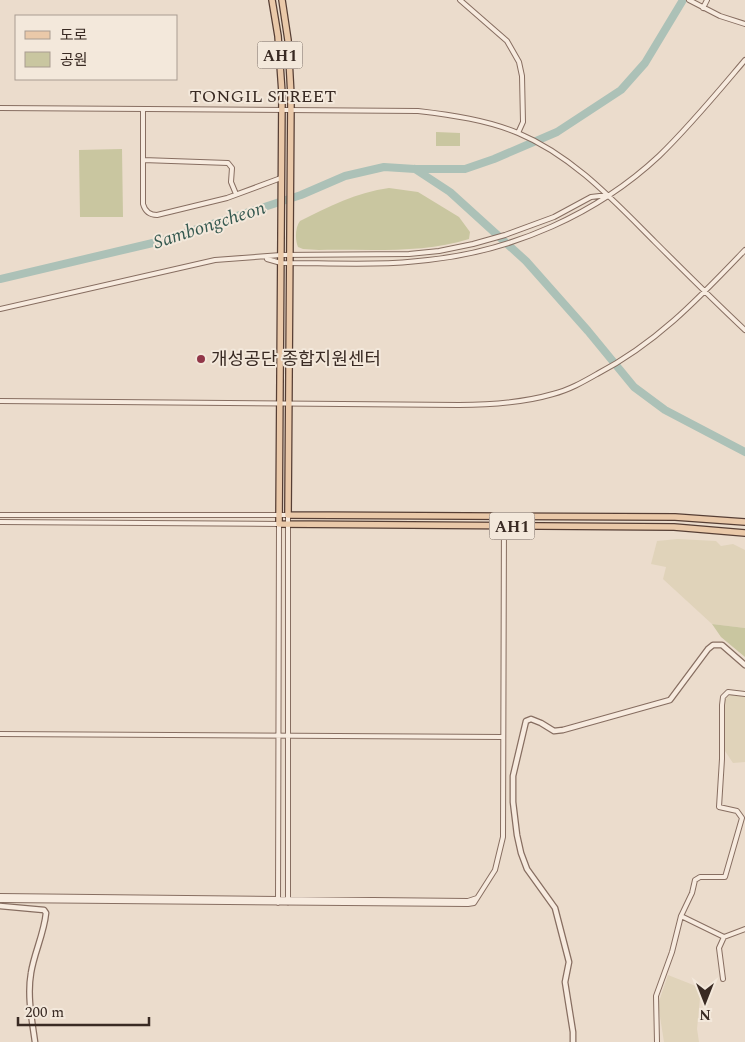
<svg xmlns="http://www.w3.org/2000/svg" width="745" height="1042" font-family="Spectral,'Noto Sans KR',serif">
	<rect width="100%" height="100%" fill="#ebdccc"/>
	<path fill="#e0d3ba" d="M678,539L716,541L721,546L733,544L745,550V628L712,624L663,579L666,567L651,564L657,541Z
		M734,694L745,696V762L733,763L725,751L724,701L728,696Z
		M668,975L701,988L697,1029L699,1042H664L658,1004Z"/>
	<path fill="#c9c6a0" d="M436,132L460,133V146H436Z
		M122,149L123,217H80L79,150Z
		M389,188L418,192L459,217L470,232L469,239C422,254 368,249 319,250L303,249L298,247C295,240 295,227 300,221C328,207 357,192 389,188Z
		M712,624L745,628V657L721,637Z"/>
	<g fill="none" stroke-linecap="round" stroke-linejoin="round">
		<path stroke="#acc1b7" stroke-width="8" d="M415,169L450,192L526,261L588,331L634,387L665,410L745,452
			M0,279L157,242L301,195L345,176L384,167L415,169H465L494,159L557,132L621,90L645,63L683,0"/>
		<defs>
			<path id="minor" d="M460,0L507,41L519,62L522,76L523,122L518,133
				M689,0L720,16L745,24
				M703,8L707,0
				M0,108L418,111C452,115 487,120 518,133C573,156 614,201 655,242C685,272 714,301 745,330
				M143,109V204C145,211 150,215 157,215L227,198L281,178
				M143,160L228,163L232,168L231,182L236,194
				M267,259L281,263C330,263 380,266 428,260C513,251 597,214 659,156C690,126 717,93 745,60
				M0,309L215,260L281,255L409,254L439,251L473,244L505,235L554,217L591,197L608,195
				M0,401L459,405C491,405 522,403 553,394C569,390 583,382 597,374C657,343 699,298 745,250
				M0,515H288V903
				M0,522L279,524L278,903
				M0,734L503,737
				M0,896L468,901L477,898
				M0,900L468,904L474,903L495,870L503,837L504,516
				M681,916L724,937L745,929
				M723,979L719,948L724,937
				M657,1042L656,996L672,952L681,916L692,893L695,880L700,877H725L742,818L737,811L719,807L722,759V705L723,697L728,692L745,694"/>
			<path id="tertiary" d="M0,906L44,910L46,913C44,934 34,953 31,973C27,996 32,1020 35,1042
				M573,1042V1032L565,982L569,962L555,908L527,869L521,853L517,835L513,802V776L526,721L531,719L541,723L554,731L563,730L670,700L708,649L713,645H722L745,665"/>
			<path id="primary" d="M272,0L278,36L282,93L279,524L674,527L745,533
				M282,0L288,40L291,96L288,515L675,517L745,522"/>
		</defs>
		<use href="#minor" stroke="#876e61" stroke-width="6"/>
		<use href="#tertiary" stroke="#876e61" stroke-width="7"/>
		<use href="#primary" stroke="#563e34" stroke-width="8"/>
		<use href="#minor" stroke="#f7ebdf" stroke-width="4"/>
		<use href="#tertiary" stroke="#f7ebdf" stroke-width="4.5"/>
		<use href="#primary" stroke="#eac9a9" stroke-width="5.5"/>
	</g>
	<circle fill="#913648" stroke="#f3e8db" stroke-width="2" cx="201" cy="359" r="5"/>
	<g text-anchor="middle" stroke-width="4" stroke-linejoin="round" paint-order="stroke">
		<g fill="#f3e8db" stroke="#71635a" stroke-width="1">
			<rect x="257.5" y="41.5" width="45" height="27" rx="4"/>
			<rect x="489.5" y="512.5" width="45" height="27" rx="4"/>
		</g>
		<g font-size="16" font-weight="bold" fill="#392a23">
			<text x="280" y="61">AH1</text>
			<text x="512" y="532">AH1</text>
		</g>
		<g font-size="18" fill="#392a23" stroke="#f3e8db">
			<text x="263" y="102">TONGIL STREET</text>
		</g>
		<g font-size="18" fill="#392a23" stroke="#f3e8db" text-anchor="start">
			<text x="211" y="365">개성공단 종합지원센터</text>
		</g>
		<g font-size="19" font-style="italic" fill="#34584f" stroke="#f3e8db">
			<text transform="translate(209 224) rotate(-18)" y="7">Sambongcheon</text>
		</g>
	</g>
	<rect x="15" y="15" width="162" height="65" fill="#f3e8db" stroke="#a99c91"/>
	<rect x="25" y="31" width="25" height="8" fill="#eac9a9" stroke="#a99c91"/>
	<text x="60" y="40" font-size="15" fill="#392a23">도로</text>
	<rect x="25" y="52" width="25" height="15" fill="#c9c6a0" stroke="#a99c91"/>
	<text x="60" y="65" font-size="15" fill="#392a23">공원</text>
	<g transform="translate(705 1002) rotate(180)" stroke="#f3e8db" stroke-width="4" paint-order="stroke">
	<path d="M0-4L9 19L0 12L-9 19Z" fill="#392a23"/>
	<text y="-8" font-size="14" font-weight="bold" text-anchor="middle" fill="#392a23">N</text>
	</g>
	<path d="M18 1017v8h131v-8" fill="none" stroke="#392a23" stroke-width="2.5"/>
	<text x="25" y="1017" font-size="15" fill="#392a23" stroke="#f3e8db" stroke-width="4" paint-order="stroke">200 m</text>
</svg>
